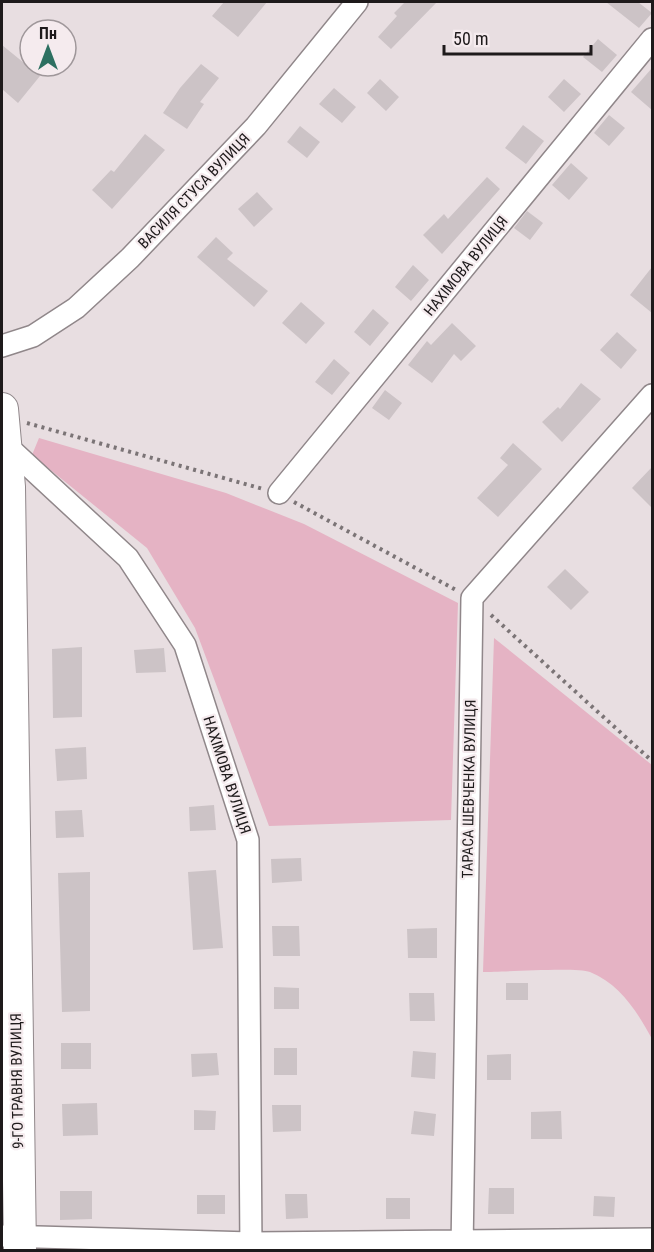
<svg xmlns="http://www.w3.org/2000/svg" width="654" height="1252" font-family="'Roboto Condensed',sans-serif">
	<rect width="100%" height="100%" fill="#e8dee1"/>
	<path fill="#e5b3c4" d="M39,438L226,493L304,524L458,603L451,820L269,826L195,628L147,548L32,455Z
		M494,638L652,765V1039C638,1013 620,984 590,972C577,967 503,972 483,972Z"/>
	<path fill="#ccc3c6" d="M224,2H267L238,37L212,16Z
		M405,2H437L391,49L378,37L397,16L394,13Z
		M606,2H638L652,13L639,28Z
		M598,39L617,55L602,72L583,57Z
		M2,45L40,76L18,103L2,89Z
		M201,64L219,78L200,102L204,104L187,129L163,113L180,88Z
		M652,68V110L631,92Z
		M380,79L399,97L386,111L367,93Z
		M564,79L581,94L564,112L548,97Z
		M334,88L356,107L342,123L319,104Z
		M609,115L625,128L609,146L594,133Z
		M523,125L544,141L526,164L505,148Z
		M300,126L320,142L307,158L287,142Z
		M145,134L165,150L112,209L92,190L111,170L114,172Z
		M571,163L588,178L569,200L552,185Z
		M487,177L500,189L442,254L423,235L444,214L448,219Z
		M257,192L273,209L254,227L238,209Z
		M527,211L543,223L530,240L514,228Z
		M216,237L233,253L227,259L268,291L254,307L197,257Z
		M413,265L429,280L411,301L395,287Z
		M652,267V313L630,295Z
		M301,302L325,323L306,344L282,323Z
		M373,309L389,323L370,346L354,332Z
		M452,323L476,346L461,361L454,354L432,383L408,365L427,341L431,345Z
		M617,332L637,350L621,369L600,350Z
		M334,359L350,373L332,395L315,382Z
		M581,383L601,399L562,442L542,422L558,407L560,409Z
		M385,390L402,403L389,420L372,408Z
		M513,443L542,469L498,517L477,498L508,465L500,458Z
		M652,467V508L632,488Z
		M565,569L589,592L571,610L547,587Z
		M82,647V717L53,718L52,649Z
		M164,648L166,672L136,673L134,650Z
		M86,747L87,779L57,781L55,749Z
		M214,805L216,830L190,831L189,807Z
		M82,810L84,837L56,838L55,811Z
		M301,858L302,881L272,883L271,859Z
		M216,870L223,948L193,950L188,872Z
		M90,872V1011L62,1012L58,873Z
		M272,926H299L300,956H273Z
		M437,928V958H408L407,929Z
		M506,983H528V1000H506Z
		M274,987L299,988V1009H274Z
		M409,993H434L435,1021H410Z
		M61,1043H91V1069H61Z
		M274,1048H297V1075H274Z
		M413,1051L436,1053L435,1079L411,1077Z
		M217,1053L219,1075L192,1077L191,1054Z
		M511,1054V1080H487V1055Z
		M97,1103L98,1135L63,1136L62,1104Z
		M272,1105H301V1131L273,1132Z
		M194,1110L216,1111L215,1130H194Z
		M414,1111L436,1114L434,1136L411,1134Z
		M561,1111L562,1139H531V1112Z
		M489,1188H514V1214H488Z
		M60,1191H92V1219L60,1220Z
		M285,1194H307L308,1218L286,1219Z
		M197,1195H225V1214H197Z
		M594,1196L615,1197L614,1217L593,1216Z
		M386,1198H410V1219H386Z"/>
	<g fill="none" stroke-linecap="round" stroke-linejoin="round">
		<defs>
			<path id="minor" d="M2,346L33,336L76,308L130,258L256,126L357,2
				M6,445L128,558L185,645L248,840L251,1250
				M279,493L652,39
				M2,1236L251,1243L652,1239
				M462,1250L472,598L652,395"/>
			<path id="secondary" d="M2,409L9,487L20,1250"/>
		</defs>
		<use href="#minor" stroke="#90878a" stroke-width="24"/>
		<use href="#secondary" stroke="#90878a" stroke-width="34"/>
		<path stroke="#7b7476" stroke-width="4" stroke-dasharray="3 4.5" stroke-linecap="butt" d="M27,423L263,489
			M294,502L456,590
			M491,615L652,761"/>
		<use href="#minor" stroke="#fff" stroke-width="21"/>
		<use href="#secondary" stroke="#fff" stroke-width="32"/>
	</g>
	<g text-anchor="middle" stroke-width="4.5" stroke-linejoin="round" paint-order="stroke">
		<g font-size="15" fill="#1e1a1b" stroke="#f5ebee">
			<text transform="translate(194 191) rotate(-46)" y="5">ВАСИЛЯ СТУСА ВУЛИЦЯ</text>
			<text transform="translate(466 266) rotate(-51)" y="5">НАХІМОВА ВУЛИЦЯ</text>
			<text transform="translate(227 775) rotate(72)" y="5">НАХІМОВА ВУЛИЦЯ</text>
			<text transform="translate(469 789) rotate(-89)" y="5">ТАРАСА ШЕВЧЕНКА ВУЛИЦЯ</text>
			<text transform="translate(17 1081) rotate(-91)" y="5">9-ГО ТРАВНЯ ВУЛИЦЯ</text>
		</g>
	</g>
	<rect width="654" height="1252" fill="none" stroke="#1e1a1b" stroke-width="6"/>
	<g transform="translate(48 48)"><circle r="28" fill="#f5ebee" stroke="#9f979a" stroke-width="1.5"/>
	<path d="M0-4.5L10 22L0 15L-10 22Z" fill="#2d7061"/>
	<text y="-9" font-size="16" font-weight="bold" text-anchor="middle" fill="#1e1a1b">Пн</text>
	</g>
	<path d="M444 45v9h147v-9" fill="none" stroke="#1e1a1b" stroke-width="3"/>
	<text x="453" y="45" font-size="18" fill="#1e1a1b" stroke="#f5ebee" stroke-width="4.5" paint-order="stroke">50 m</text>
</svg>
